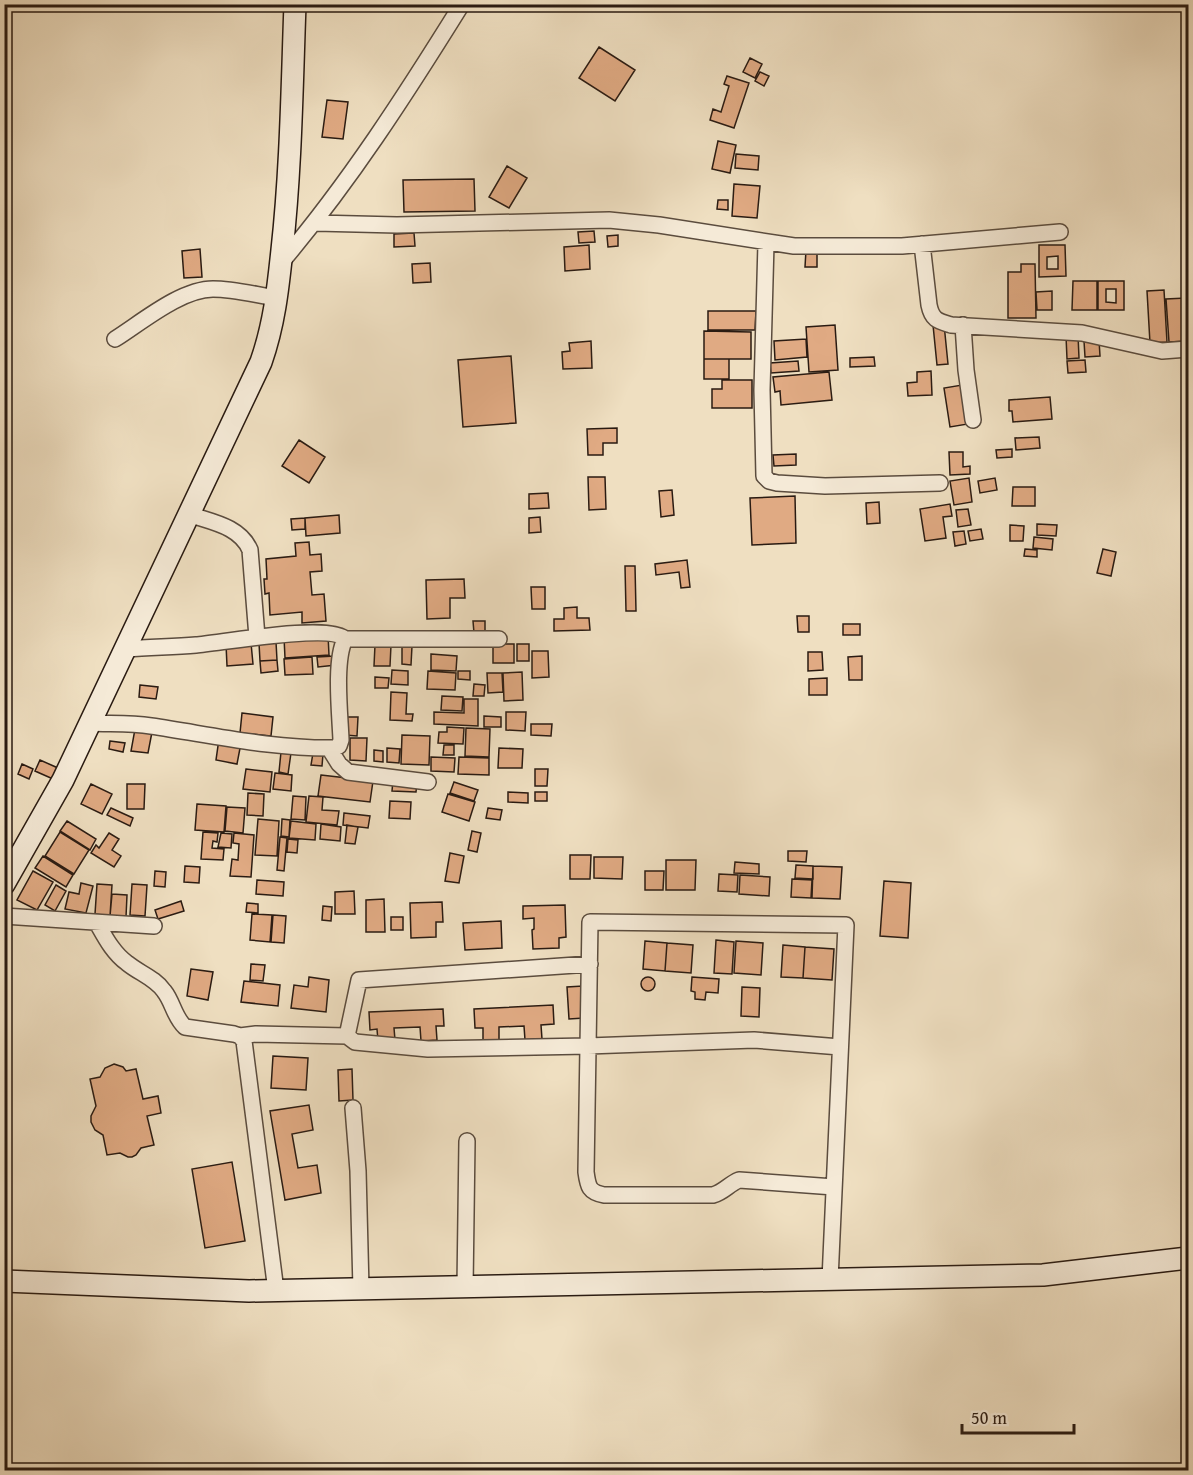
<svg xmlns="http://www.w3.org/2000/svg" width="1193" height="1475" font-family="'Gentium Book Plus',serif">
	<rect width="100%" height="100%" fill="#efdfc1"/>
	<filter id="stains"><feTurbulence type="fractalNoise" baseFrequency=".00333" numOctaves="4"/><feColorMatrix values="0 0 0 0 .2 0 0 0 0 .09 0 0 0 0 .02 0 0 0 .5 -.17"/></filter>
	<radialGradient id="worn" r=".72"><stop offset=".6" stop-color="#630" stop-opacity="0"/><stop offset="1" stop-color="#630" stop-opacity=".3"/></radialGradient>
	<path fill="#e0aa83" stroke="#2a1b12" stroke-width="1.5" fill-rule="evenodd" d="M599,47L635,70L615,101L579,78Z
		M750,58L762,64L755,78L743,72Z
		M760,72L769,76L764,86L755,81Z
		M727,76L749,83L734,128L710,120L713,109L721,112L729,86L724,84Z
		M327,100L348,102L343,139L322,137Z
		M718,141L736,145L730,173L712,169Z
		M736,154L759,156L758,170L735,168Z
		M507,166L527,178L509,208L489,197Z
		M474,179L475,211L404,212L403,180Z
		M734,184L760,186L757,218L732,216Z
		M718,200H728V210L717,209Z
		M594,231L595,242L579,243L578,232Z
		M414,233L415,246L394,247V234Z
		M618,235V246L608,247L607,236Z
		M589,245L590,269L565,271L564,247Z
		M1039,245H1065L1066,276L1039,277ZM1058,256V269H1047V257Z
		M200,249L202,277L184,278L182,251Z
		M806,250H817V267H805Z
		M430,263L431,282L413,283L412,264Z
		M1021,264H1035L1036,318H1008V272H1021Z
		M1073,281H1097V310H1072Z
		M1098,281H1124V310H1098ZM1106,289H1116V303L1106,302Z
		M1164,290L1167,342L1150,343L1147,291Z
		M1052,291V310H1037L1036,292Z
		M1186,298L1188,341L1169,342L1166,299Z
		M708,311H756L755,330H708Z
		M944,324L948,364L937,365L933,325Z
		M835,325L838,370L809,372L806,327Z
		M704,331L751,332V359H704Z
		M1078,335L1079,358L1067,359L1066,336Z
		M806,339L807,357L775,360L774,341Z
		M1099,340L1100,356L1085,357L1084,341Z
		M591,341L592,368L563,369L562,352L570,351L569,343Z
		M511,356L516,423L463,427L458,360Z
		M874,357L875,366L850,367V358Z
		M704,359H729V379H704Z
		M1085,360L1086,372L1068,373L1067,361Z
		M798,361L799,371L771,373L770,363Z
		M931,371L932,395L908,396L907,383L917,382V372Z
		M829,372L832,400L781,405L780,391L775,392L773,377Z
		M722,380H752V408H712V389H722Z
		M962,385L968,424L950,427L944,388Z
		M1050,397L1052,419L1013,422L1012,411H1009V400Z
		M617,428V443H603V455H588L587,429Z
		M1039,437L1040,448L1016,450L1015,438Z
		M299,440L325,457L309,483L282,466Z
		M1012,449V457L997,458L996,450Z
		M949,452H963V467L970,466V474L950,475Z
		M796,454V465L774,466L773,455Z
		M588,477H605L606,509L589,510Z
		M969,478L972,502L954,505L950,481Z
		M995,478L997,490L980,493L978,481Z
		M1013,487H1035V506H1012Z
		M672,490L674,515L661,517L659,491Z
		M548,493L549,508L529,509V494Z
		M795,496L796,543L752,545L750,498Z
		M879,502L880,523L867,524L866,503Z
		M950,504L952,516L943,517L946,538L925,541L920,509Z
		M968,509L971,525L958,527L956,510Z
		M339,515L340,533L306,536L305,518Z
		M540,517L541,532L529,533V518Z
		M305,518V529L292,530L291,519Z
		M1037,524L1057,525L1056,536L1037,535Z
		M1010,525L1024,526L1023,541H1010Z
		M981,529L983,539L970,541L968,531Z
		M964,531L966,544L955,546L953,532Z
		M1034,537L1053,539L1052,550L1033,548Z
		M309,542L310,555L321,554L322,571L310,572L312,595L324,594L326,621L302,623V612L270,615L269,593L265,594L264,579H267L266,559L296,556L295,543Z
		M1025,549L1037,550V557L1024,556Z
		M1103,549L1116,552L1111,576L1097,573Z
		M687,560L690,587L681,588L679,572L656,575L655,564Z
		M625,566H635L636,611H626Z
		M464,579L465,598H450V618L427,619L426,580Z
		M531,587H545V609H532Z
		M577,607V618H589L590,630L554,631V619H564V608Z
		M797,616H809V632H798Z
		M473,621H485V633H474Z
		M843,624H860V635H843Z
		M328,635L329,655L285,658L284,637Z
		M276,642L277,660L260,661L259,643Z
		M251,643L253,664L227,666L226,644Z
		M493,644H514V663H493Z
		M517,644H529V661H517Z
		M375,645H391L390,666H374Z
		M402,645L412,646L411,665L402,664Z
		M532,651H548L549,677L532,678Z
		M808,652H822L823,670L808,671Z
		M431,654L457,656L456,671L431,670Z
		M335,656L336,665L318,667L317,657Z
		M862,656V680H849L848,657Z
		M312,657L313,674L285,675L284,659Z
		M277,660L278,671L261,673L260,661Z
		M392,670L408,671V685L391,684Z
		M428,671L456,673L455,690L427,689Z
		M458,671H470V680L458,679Z
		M522,672L523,700L504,701L503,673Z
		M487,673H502L503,692L488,693Z
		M375,677L389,678L388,688H375Z
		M827,678V695H809V679Z
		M474,684L485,685L484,696H473Z
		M140,685L158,687L156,699L139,697Z
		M391,692L407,693L406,714H413L412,721L390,720Z
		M442,696L463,697L462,711L441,710Z
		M464,699H478V726L434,724V712L464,713Z
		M506,712H526L525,731L506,730Z
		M242,713L273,717L271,736L240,733Z
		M484,716L501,717V727H484Z
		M346,717H358L357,736L345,735Z
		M531,724H552L551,736L531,735Z
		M447,727L464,728L463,744L438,743L439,732H447Z
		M466,728L490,729L489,757L465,756Z
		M135,729L152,732L148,753L131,751Z
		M402,735L430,736L429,765L401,764Z
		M350,738H367L366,761L350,760Z
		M219,739L241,743L237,764L216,760Z
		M110,741L125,743L123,752L109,749Z
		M444,745H454V755H443Z
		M387,748L400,749L399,763L387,762Z
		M499,748L523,749L522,768H498Z
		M374,750L383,751V762L374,761Z
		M281,752L291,753L288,774L279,772Z
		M313,753L323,754L322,766L311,765Z
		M431,757L455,758L454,772L431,771Z
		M459,757L489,758V775L458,774Z
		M40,760L58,768L53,779L35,771Z
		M22,764L33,769L29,779L18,774Z
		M246,769L272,772L270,792L243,789Z
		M535,769H548L547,786H535Z
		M275,773L292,775L291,791L273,789Z
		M321,775L373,781L370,802L318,796Z
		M393,780L417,782L416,792L392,791Z
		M454,782L478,790L474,801L450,793Z
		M91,784L112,794L102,814L81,804Z
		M127,784H145L144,809H127Z
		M508,792L528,793V803L508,802Z
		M535,792H547V801H535Z
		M248,793L264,794L263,816L247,815Z
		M448,794L475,802L469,821L442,812Z
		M293,796L306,797L305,820L291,819Z
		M309,796L323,797L322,810L339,811L337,825L306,822Z
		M390,801L411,802L410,819L389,818Z
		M197,804L226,806L224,832L195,830Z
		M227,807L245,808L243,833L225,831Z
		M111,808L133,818L130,826L107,815Z
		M488,808L502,810L500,820L486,818Z
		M344,813L370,816L368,828L343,825Z
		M258,819L279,821L277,856L255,855Z
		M282,819L290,820L289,837L281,836Z
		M67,821L96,839L90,850L60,831Z
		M291,821L316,824L315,840L289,838Z
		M321,824L341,827L340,841L320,839Z
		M347,825L358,827L355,844L345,843Z
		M472,831L481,833L477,852L468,850Z
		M60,832L89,850L74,874L45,856Z
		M203,832L218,833L217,842L213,841L212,848L224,849L223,860L201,859Z
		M109,833L119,839L112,850L121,856L114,867L91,853L96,845L99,848Z
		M221,833L232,834L231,848L218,847Z
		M234,833L254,835L251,877L230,876L232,859L238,860L239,844L233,843Z
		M280,837L287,838L284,871L277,870Z
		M288,839L298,840L297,853L287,852Z
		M788,851H807L806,862L788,861Z
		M450,853L464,856L459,883L445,881Z
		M570,855H591L590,879H570Z
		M43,856L73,875L66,887L35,868Z
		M594,857H623L622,879L594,878Z
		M666,860H696L695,890H666Z
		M735,862L759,864V874L734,873Z
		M796,865L813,866V879L795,878Z
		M185,866L200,867L199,883L184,882Z
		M813,866L842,867L840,899L812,898Z
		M33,871L53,882L37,910L17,900Z
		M155,871L166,872L165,887L154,886Z
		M645,871H664L663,890H645Z
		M719,874L738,875L737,892L718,891Z
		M740,875L770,877L769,896L739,894Z
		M792,879L812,880L811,898L791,897Z
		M257,880L284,882L283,896L256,894Z
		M884,881L911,883L908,938L880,936Z
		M81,883L93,886L86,913L65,909L69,892L79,894Z
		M97,884L112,885L110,916L95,914Z
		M132,884L147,885L145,916L130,915Z
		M56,885L66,891L55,911L45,905Z
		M354,891L355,914H335V892Z
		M112,894L127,895L126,917L110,916Z
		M384,899L385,932H366V900Z
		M181,901L184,911L158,919L155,910Z
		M442,902L443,922H436V937L411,938L410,903Z
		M247,903L258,904V913L246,912Z
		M565,905L566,937L559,938V948L533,949L532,930L534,929V918L523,919V906Z
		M323,906L332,907L331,921L322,920Z
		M252,914L272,915L270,942L250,940Z
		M273,915L286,916L284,943L271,942Z
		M391,917H403V930H391Z
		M501,921L502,948L465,950L463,923Z
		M716,940L734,942L732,974L714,973Z
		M645,941L667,943L665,971L643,969Z
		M736,941L763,943L761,975L734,973Z
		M667,943L693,945L691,973L665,971Z
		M783,945L805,947L803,978L781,977Z
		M805,947L834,949L832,980L803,978Z
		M251,964L265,965L263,981L250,980Z
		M191,969L213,972L208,1000L187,996Z
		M641 984a7 7 0 1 1 14 0a7 7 0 1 1-14 0Z
		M309,977L329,980L326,1012L291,1008L294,985L308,987Z
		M692,977L719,979L718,993L706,992L705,1000L695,999V992L691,991Z
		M244,981L280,985L278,1006L241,1002Z
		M583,986L584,1018L569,1019L567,987Z
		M742,987L760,988L759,1017L741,1016Z
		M553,1005L554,1024L541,1025L542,1039L525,1040L524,1026L499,1027V1041L483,1042V1028H475L474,1009Z
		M443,1009L444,1026H436L437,1040L421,1041L420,1027L394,1028L395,1040L378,1041L377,1029L370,1030L369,1012Z
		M273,1056L308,1058L306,1090L271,1088Z
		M114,1064L123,1067L126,1071L136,1069L143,1099L158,1096L161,1113L147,1116L154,1145L141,1148L136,1155L132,1157H128L120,1153L107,1155L103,1135L95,1130L91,1122V1116L96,1106L90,1079L100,1077L105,1068Z
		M352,1069L353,1100L339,1101L338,1070Z
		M309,1105L313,1130L292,1134L298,1168L317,1165L321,1193L285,1200L270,1111Z
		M232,1162L245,1241L205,1248L192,1169Z"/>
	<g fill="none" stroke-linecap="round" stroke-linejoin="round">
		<defs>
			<path id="street" d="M316,223L397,225L609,220L659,225L794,246H902L1060,232
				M766,243L762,390L764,476L769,481L777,483L825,486L940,483
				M922,244L929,305C932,320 938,321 951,325L1082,333L1162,351L1188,349
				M280,264C349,183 406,94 462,4
				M963,325L966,370L973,420
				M115,339C142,322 181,289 213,289C234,289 256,295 277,298
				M188,514C211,522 240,526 250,550L257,637
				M127,649C150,647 173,647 196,645C221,643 331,623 345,639
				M90,723C110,724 131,723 151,726C212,735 273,749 335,748L339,746L341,740C340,714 334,661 345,639H499
				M329,748L339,764L348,772L428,782
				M4,916L154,926
				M97,923C105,937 113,953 127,963C139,973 155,978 164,991C173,1002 174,1017 185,1027L234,1034L240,1036L244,1041L276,1291
				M240,1036L256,1034L347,1036L355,1042L428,1049L588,1046L754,1040L840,1047
				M347,1036L359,980L590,964
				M353,1108L358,1171L361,1289
				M830,1280C835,1162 840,1044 846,925L590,922L586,1172C588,1187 589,1192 604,1195H713C724,1192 729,1184 739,1180L834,1187
				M465,1287L467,1141"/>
			<path id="secondary" d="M4,884L63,780L261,362C274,325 278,289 282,250C291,169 292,86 295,4
				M4,1281L249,1291L1043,1275L1188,1258"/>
		</defs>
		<use href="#street" stroke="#5b4c3e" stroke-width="18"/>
		<use href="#secondary" stroke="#2a1b12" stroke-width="24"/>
		<use href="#street" stroke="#f5ead7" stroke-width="15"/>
		<use href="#secondary" stroke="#f5ead7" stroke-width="21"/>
	</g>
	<rect width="1193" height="1475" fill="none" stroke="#efdfc1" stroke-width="24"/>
	<rect x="6" y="6" width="1181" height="1463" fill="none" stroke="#2a1b12" stroke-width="3"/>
	<rect x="12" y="12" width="1169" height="1451" fill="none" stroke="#2a1b12" stroke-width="1.5"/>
	<path d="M962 1424v9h112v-9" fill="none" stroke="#2a1b12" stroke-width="3"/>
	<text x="971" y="1424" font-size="18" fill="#2a1b12" stroke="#f5ead7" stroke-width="4.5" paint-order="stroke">50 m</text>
	<rect width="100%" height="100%" filter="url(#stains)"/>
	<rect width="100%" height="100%" fill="url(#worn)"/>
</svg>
